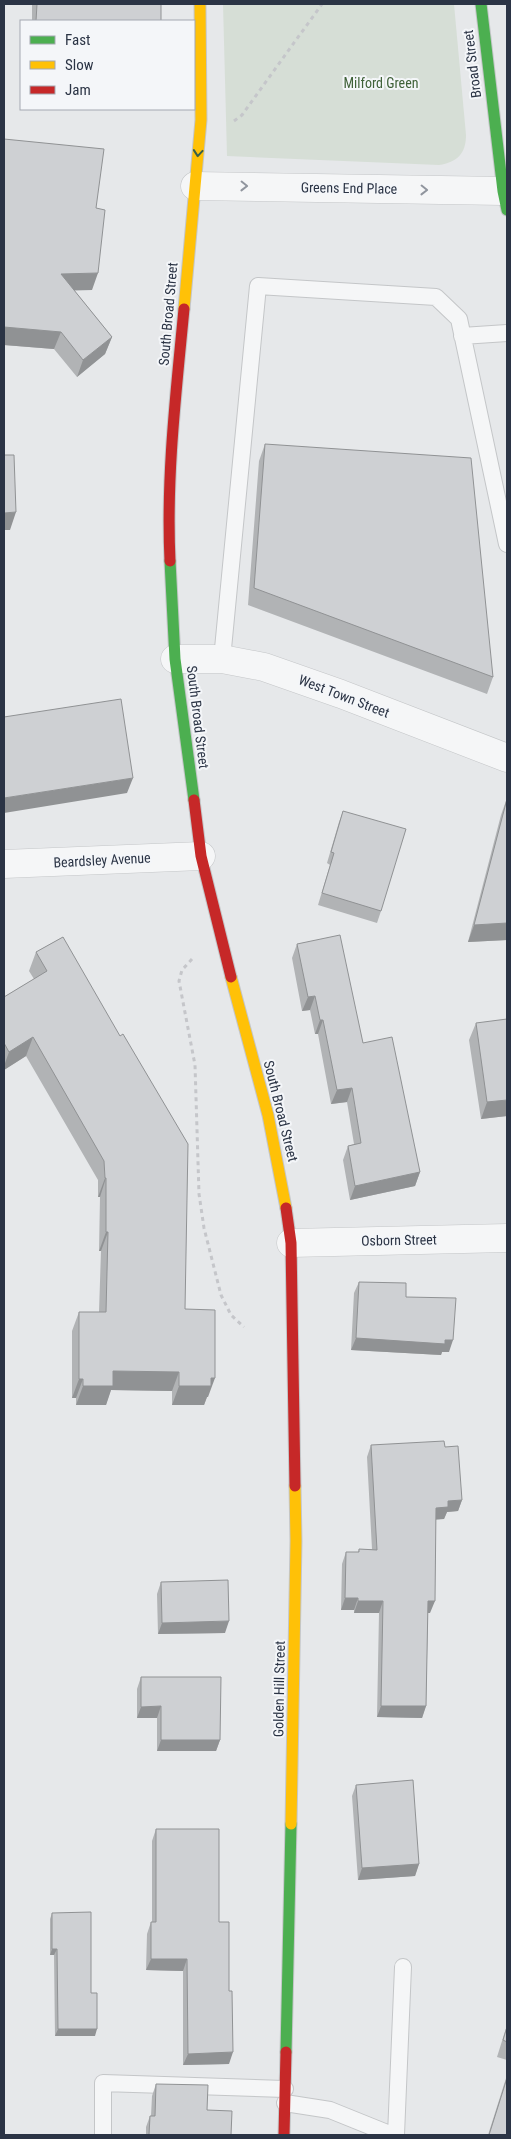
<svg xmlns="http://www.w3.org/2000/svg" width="511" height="2139" font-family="'Roboto Condensed',sans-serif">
	<rect width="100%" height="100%" fill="#e6e8ea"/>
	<path fill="#d6ded6" d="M223,4H454L466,135C466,154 457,162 439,165L227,156Z"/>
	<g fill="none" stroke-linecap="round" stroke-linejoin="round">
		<defs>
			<path id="lane" d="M462,336L507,333
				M222,659L258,286L436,297L459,319L507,544
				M285,2103L330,2110L392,2135
				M103,2135V2083L285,2089
				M396,2135L403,1967"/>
			<path id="street" d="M195,186L503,191
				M175,659H222L264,667L341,694L507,758
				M4,864L201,856
				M291,1243L507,1238"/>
			<path id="fast" d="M481,4L503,191L507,210
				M170,561L175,659L194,800
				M286,2052L291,1824"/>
			<path id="slow" d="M184,309L201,120L200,4
				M231,977L268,1115L286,1208
				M291,1824L296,1541L295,1486"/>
			<path id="jam" d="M170,561C166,477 176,393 184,309
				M194,800L201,856L231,977
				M286,1208L291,1243L295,1486
				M284,2135L286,2052"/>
		</defs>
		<use href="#lane" stroke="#c4c6c8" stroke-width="18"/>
		<use href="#street" stroke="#c4c6c8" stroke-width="29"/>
		<use href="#fast" stroke="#c4c6c8" stroke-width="13"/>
		<use href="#slow" stroke="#c4c6c8" stroke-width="13"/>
		<use href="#jam" stroke="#c4c6c8" stroke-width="13"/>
		<path stroke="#c5c6ca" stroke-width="3" stroke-dasharray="4 4" stroke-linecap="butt" d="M234,121L242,115L322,4
			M192,959L182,970L179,981L195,1065L199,1194L204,1228L221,1295L231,1315L244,1327"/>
		<use href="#lane" stroke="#f5f6f7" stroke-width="16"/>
		<use href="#street" stroke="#f5f6f7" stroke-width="28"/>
		<use href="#fast" stroke="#4caf50" stroke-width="11"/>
		<use href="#slow" stroke="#ffc107" stroke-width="11"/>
		<use href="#jam" stroke="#c62828" stroke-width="11"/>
	</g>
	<path fill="#b1b3b5" d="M32,4H161V21H32Z
		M4,139L96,208L92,290H74L112,337L105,354L77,377L54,349L4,345Z
		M265,444L493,677L487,694L248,605L259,461Z
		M507,798V940L468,942L501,815Z
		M343,811L381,911L377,923L318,905L330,865L327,863L339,822Z
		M63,937L185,1309L208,1397H207L204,1405H172V1391L111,1390L106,1405H76V1398H72V1331L79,1312H99L101,1251H99L100,1197H98V1180L26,1056L4,1070V997L34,979L29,971L36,952Z
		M297,944L363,1043L420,1172L415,1186L350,1200L343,1160L348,1146L354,1144L347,1102L331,1104L318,1034H315L310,1010L302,1011L292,958Z
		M476,1023L507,1116L481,1119L469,1040Z
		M359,1282L406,1297L449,1352H442L441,1355L351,1350L354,1293Z
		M371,1445L445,1447L462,1500L458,1511L447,1512L444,1519H436L430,1613H428L426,1706L422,1718L377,1717L379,1613H354V1610H341L342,1564L346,1552H358L359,1549H372L367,1457Z
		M161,1582L225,1633L158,1634L157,1594Z
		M141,1677L220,1740L216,1751H157V1718H137V1689Z
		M356,1785L419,1864L415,1876L358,1880L352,1796Z
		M156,1829L219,1922L229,2064L183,2065V1971L146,1970L147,1934L151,1922H152V1841Z
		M52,1913L91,1993L95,2036H55L54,1955H50V1919Z
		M507,2025V2060L497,2057Z
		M507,2075V2135H488Z
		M156,2084L207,2110L231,2135H146V2127L150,2116H151L152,2096Z"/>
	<path fill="#909294" d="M98,273L92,290L55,291L61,274Z
		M4,327L61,332L54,349L4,345Z
		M112,337L105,354L77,377L83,360Z
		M16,512L10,530H4V513Z
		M133,778L127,793L4,813V798Z
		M507,923V940L468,942L474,925Z
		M315,996L310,1010L302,1011L308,997Z
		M320,1020H323L318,1034H315Z
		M33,1037L26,1056L4,1070V1066L9,1052Z
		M352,1088L347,1102L331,1104L337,1090Z
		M507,1100V1116L481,1119L487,1102Z
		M420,1172L415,1186L350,1200L355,1186Z
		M105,1178H106L100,1197H98Z
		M106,1232H108L101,1251H99Z
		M356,1338L445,1340H453L449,1352H442L441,1355L351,1350Z
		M113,1371L179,1372L172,1391L111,1390L106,1405H76L83,1386Z
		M211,1378H215L208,1397H207L204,1405H172L179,1386Z
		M79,1379H83L76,1398H72Z
		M462,1500L458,1511L447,1512L444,1519L432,1520L436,1508L448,1501Z
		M345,1598H358L354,1610H341Z
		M358,1601H383L379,1613H354Z
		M428,1601H435L430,1613H424Z
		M229,1621L225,1633L158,1634L162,1623Z
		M161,1706L157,1718H137L141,1707Z
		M381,1706H426L422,1718L377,1717Z
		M161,1740H220L216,1751H157Z
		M419,1864L415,1876L358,1880L362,1868Z
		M52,1949H57L54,1955H50Z
		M151,1959H187L183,1971L146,1970Z
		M58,2029H97L95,2036H55Z
		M233,2052L229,2064L183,2065L188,2054Z"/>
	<path fill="#ced0d3" stroke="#909294" d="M37,4H161V21H36Z
		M4,139L104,149L96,208L105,210L98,273L61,274L112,337L83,360L61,332L4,327Z
		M265,444L471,458L493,677L254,588Z
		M4,455H14L16,512L4,513Z
		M121,699L133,778L4,798V717Z
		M507,799V923L474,925Z
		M343,811L406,829L381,911L322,893L334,853L331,852Z
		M340,935L363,1043L392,1037L420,1172L355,1186L348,1146L361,1143L352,1088L337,1090L323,1020H320L315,996L308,997L297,944Z
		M63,937L120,1036L123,1034L188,1144L185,1309L215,1310V1378H211V1386H179V1372L113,1371V1386H83V1379H79V1312H106L108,1232H106V1178H105L104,1161L33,1037L9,1052L4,1043V997L47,971L36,952Z
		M507,1019V1100L487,1102L476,1023Z
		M359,1282L406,1283V1297L456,1298L453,1340H445V1344L356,1338Z
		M444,1441L445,1447L458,1446L462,1500L448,1501V1507L436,1508L435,1601H428L426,1706H381L383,1601H358V1598H345L346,1552H359V1549L377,1550L371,1445Z
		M228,1580L229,1621L162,1623L161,1582Z
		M141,1677H221L220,1740H161V1706L141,1707Z
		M413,1780L419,1864L362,1868L356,1785Z
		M156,1829H219V1922H229V1991H232L233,2052L188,2054L187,1959H151V1922H156Z
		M91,1912V1993H97V2029H58L57,1949H52V1913Z
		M507,2027V2042L503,2040Z
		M507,2078V2135H489Z
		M156,2084L208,2085L207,2110L232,2111L231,2135H149L150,2116H155Z"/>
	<defs><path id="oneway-chevron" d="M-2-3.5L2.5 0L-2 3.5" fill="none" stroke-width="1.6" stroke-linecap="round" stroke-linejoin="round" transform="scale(1.25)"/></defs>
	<use stroke="#375f49" href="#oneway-chevron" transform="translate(198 153) rotate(95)"/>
	<g stroke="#90959e">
		<use href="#oneway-chevron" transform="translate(244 186) rotate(1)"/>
		<use href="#oneway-chevron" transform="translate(424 190) rotate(1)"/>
	</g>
	<g text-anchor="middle" stroke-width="4" stroke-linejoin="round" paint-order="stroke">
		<g font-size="14" fill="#2b3445" stroke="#f4f6f9">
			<text transform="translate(472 64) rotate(-97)" y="5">Broad Street</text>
			<text transform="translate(349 188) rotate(1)" y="5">Greens End Place</text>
			<text transform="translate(168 314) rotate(-85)" y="5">South Broad Street</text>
			<text transform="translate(344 696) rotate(21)" y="5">West Town Street</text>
			<text transform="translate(198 717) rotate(83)" y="5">South Broad Street</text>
			<text transform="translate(102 860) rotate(-3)" y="5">Beardsley Avenue</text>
			<text transform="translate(281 1111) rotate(76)" y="5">South Broad Street</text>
			<text transform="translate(399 1240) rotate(-1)" y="5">Osborn Street</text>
			<text transform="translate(279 1689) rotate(-89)" y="5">Golden Hill Street</text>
		</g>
		<g font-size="14" fill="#3f6138" stroke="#f4f6f9">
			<text x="381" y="88">Milford Green</text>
		</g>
	</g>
	<rect width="511" height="2139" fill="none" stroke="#2b3445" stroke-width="10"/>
	<rect x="20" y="20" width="175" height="90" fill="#f4f6f9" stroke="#a4a8b1"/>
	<rect x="30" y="36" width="25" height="8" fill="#4caf50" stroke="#a4a8b1"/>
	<text x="65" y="45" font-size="15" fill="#2b3445">Fast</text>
	<rect x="30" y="61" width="25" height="8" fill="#ffc107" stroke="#a4a8b1"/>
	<text x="65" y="70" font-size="15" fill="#2b3445">Slow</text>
	<rect x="30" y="86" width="25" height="8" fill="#c62828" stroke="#a4a8b1"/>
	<text x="65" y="95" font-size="15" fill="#2b3445">Jam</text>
</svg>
